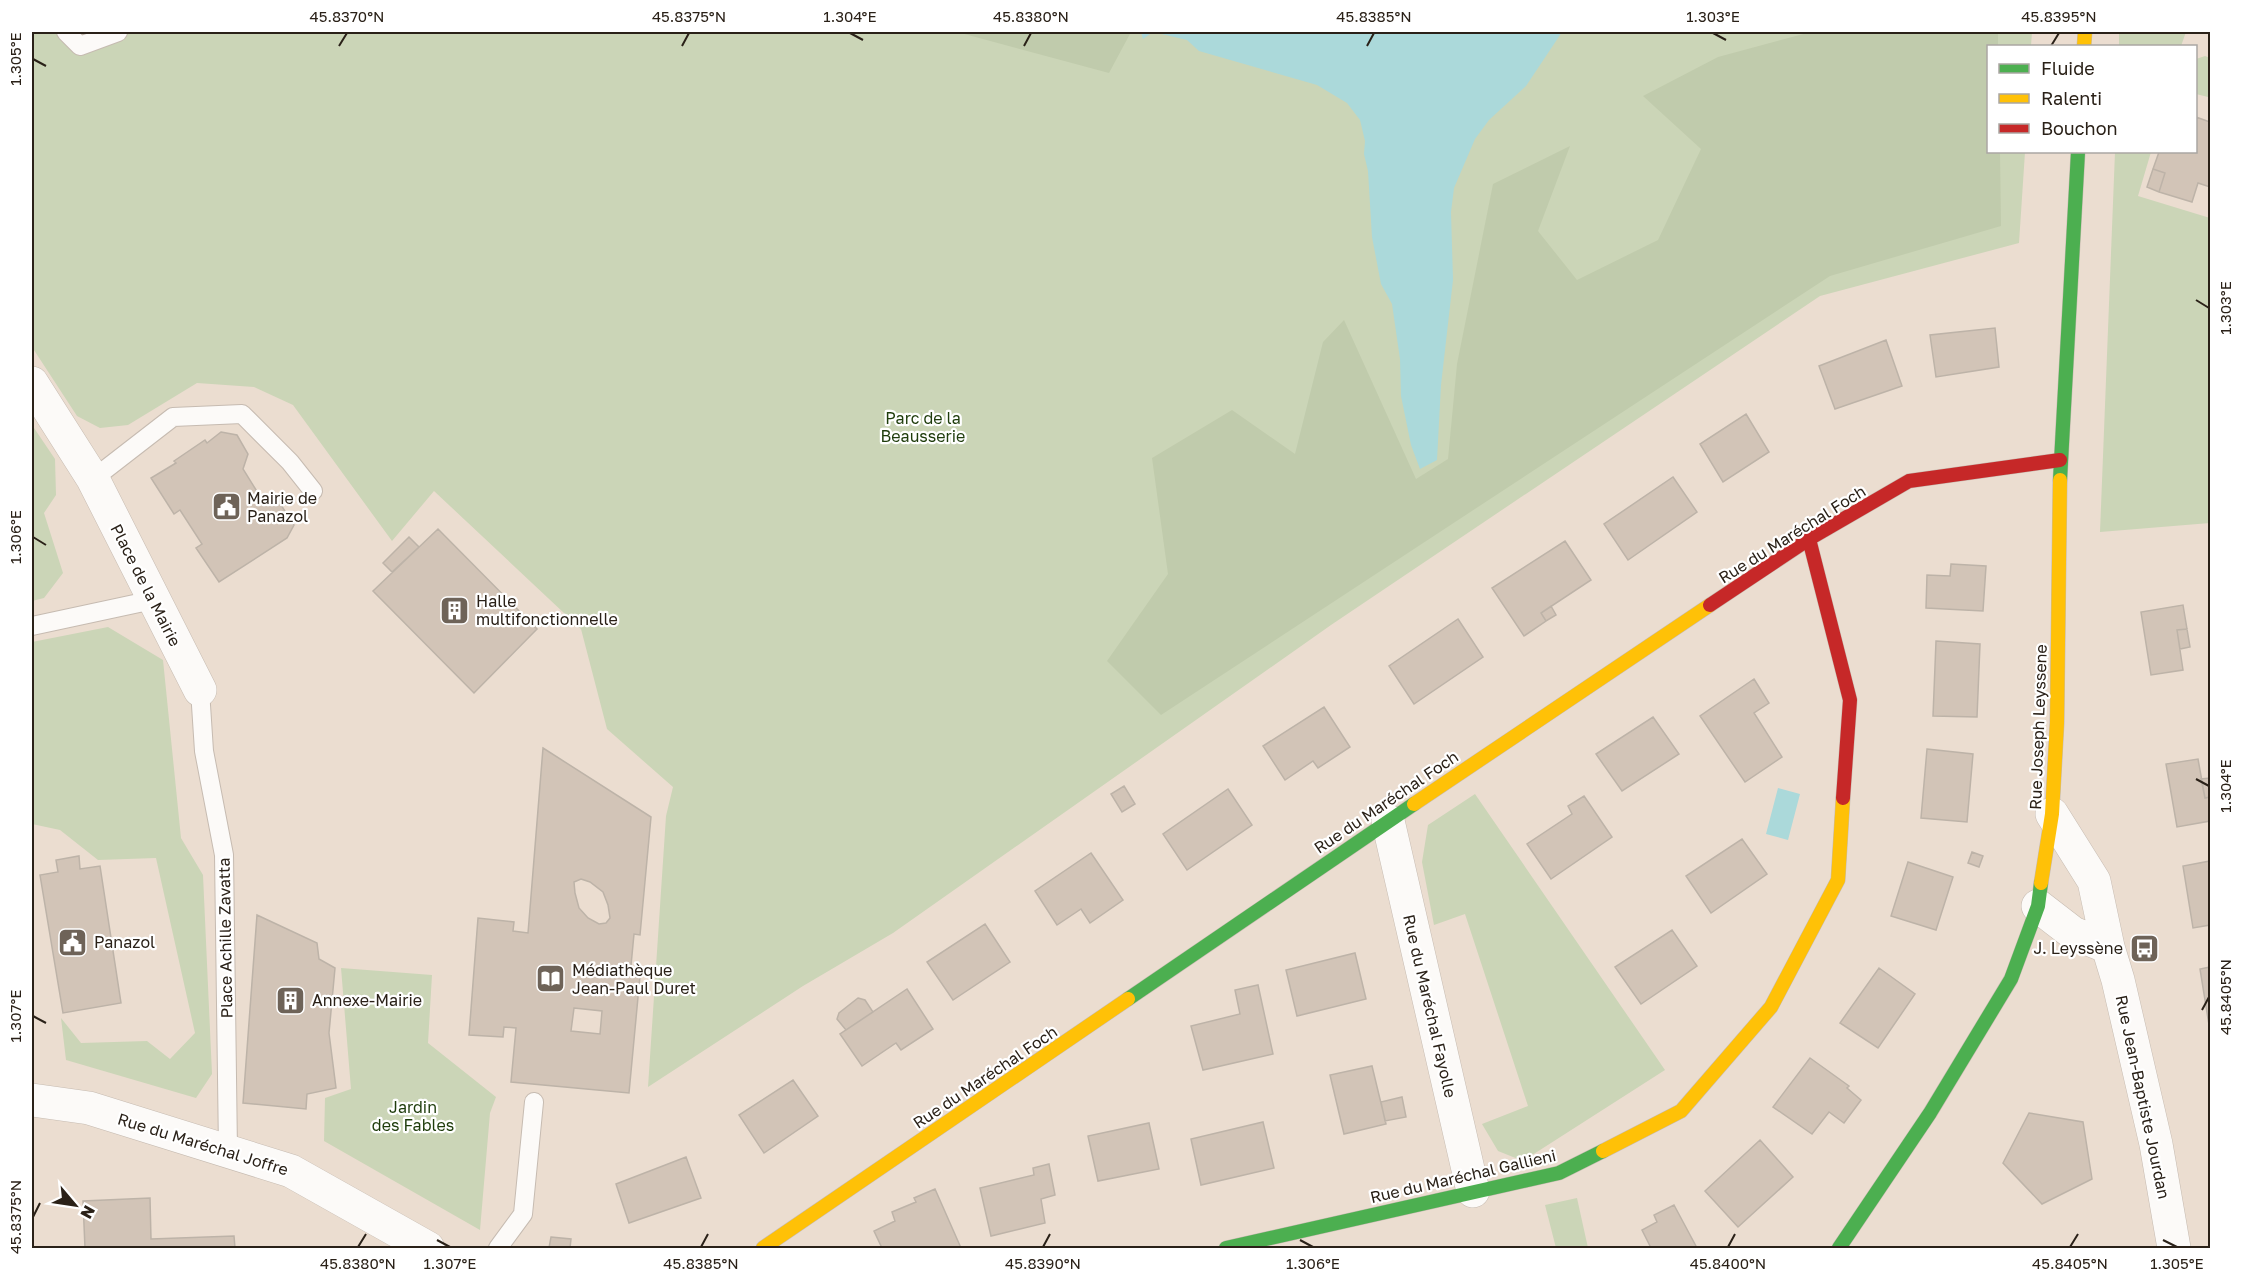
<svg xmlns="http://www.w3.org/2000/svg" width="2242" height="1280" font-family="'Golos Text',sans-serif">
	<rect width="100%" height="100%" fill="#ebddd0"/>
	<path fill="#cbd5b7" d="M32,32H2032L2031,46H1988V152H2025L2019,243L1820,296L1331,625L893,933L803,986L648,1087L666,816L673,787L607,729L581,629L434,491L392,541L293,405L254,387L197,383L128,425L100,428L77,416L32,347Z
		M2119,32H2186L2181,46H2119Z
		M2205,56L2210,58V96L2208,97L2196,94V59Z
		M2115,152H2151L2138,196L2210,218V523L2100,532Z
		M32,425L55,459L56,495L44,513L63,573L44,598L32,601Z
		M108,627L163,660L181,838L203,875L212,1074L196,1098L66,1060L61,1018L81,1043L147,1041L170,1059L195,1033L156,858L98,860L60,830L32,824V642Z
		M1475,794L1665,1070L1523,1161L1498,1151L1482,1124L1528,1106L1465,914L1434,925L1422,862L1428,825Z
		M341,968L432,975L428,1043L496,1097L490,1113L480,1230L324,1141L325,1098L351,1089Z
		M1577,1198L1588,1248H1556L1545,1205Z"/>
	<path fill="#c0cbac" d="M957,32H1131L1109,73Z
		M1811,32H1998V46H1988V152H2000L2001,226L1830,276L1161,715L1107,661L1168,574L1152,458L1232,410L1295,454L1323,342L1344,320L1416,479L1448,459L1457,364L1493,184L1570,146L1538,231L1577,280L1658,240L1701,149L1643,96L1718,57Z"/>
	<path fill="#abd9da" d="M1141,32H1562L1526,86L1489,120L1475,139L1454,188L1451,212L1453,280L1441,385L1437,460L1420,469L1411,445L1401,396L1400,359L1392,304L1381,284L1372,237L1368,171L1364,154L1365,141L1360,120L1347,103L1317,85L1199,51L1187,40L1153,32L1143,39Z
		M1778,788L1800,794L1788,840L1766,834Z"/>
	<path fill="#d2c4b7" stroke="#bdb3a8" stroke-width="1.5" fill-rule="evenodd" d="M2196,117L2210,122V187L2198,183L2192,202L2159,192L2165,173L2153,169L2159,152H2196Z
		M2153,169L2165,173L2159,192L2147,187Z
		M1995,328L1999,367L1936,377L1930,335Z
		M1886,340L1902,386L1835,409L1819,366Z
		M1746,414L1769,452L1723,482L1700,444Z
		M221,432L237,435L248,454L243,469L263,501L281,505L294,525L287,538L219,582L196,548L202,544L180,510L174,514L151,478L176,463L174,461L205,440L207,443Z
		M1673,477L1697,512L1628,560L1604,524Z
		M438,529L537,629L474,693L373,591Z
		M409,537L419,547L392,572L383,563Z
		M1565,541L1591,580L1541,613L1546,621L1524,636L1492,588Z
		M1951,564L1986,566L1983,611L1926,608L1927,575L1950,576Z
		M2183,605L2187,629L2177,630L2183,670L2151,675L2141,612Z
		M1551,606L1556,615L1546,621L1541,613Z
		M1458,619L1483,657L1414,704L1389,666Z
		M2187,629L2190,647L2180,649L2177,630Z
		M1936,641L1980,644L1977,717L1933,716Z
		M1754,679L1769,703L1754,713L1782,757L1745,782L1700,716Z
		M1324,707L1350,747L1318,768L1313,761L1285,780L1263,746Z
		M1653,717L1679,754L1622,791L1596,754Z
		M543,748L651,817L640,935L634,934L630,976H640L629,1093L511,1082L516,1028L504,1027L503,1037L469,1035L478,918L514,922L513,931L528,933ZM581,879L590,882L603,892L608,905L610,918L606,923L599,924L588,918L579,908L575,893L574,882ZM574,1008L602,1011L600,1034L571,1031Z
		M1927,749L1973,754L1967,822L1921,818Z
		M2198,759L2205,798L2210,797V821L2177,827L2166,764Z
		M2210,778V797L2205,798L2201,779Z
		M1124,786L1135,804L1122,812L1111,794Z
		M1228,789L1252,825L1187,870L1163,834Z
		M1584,796L1612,837L1551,879L1527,844L1572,814L1568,806Z
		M1742,839L1767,874L1711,913L1686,876Z
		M1972,852L1983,856L1979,867L1968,863Z
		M1091,853L1123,900L1090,923L1081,909L1057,925L1035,891Z
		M79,856L80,869L100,866L121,1003L63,1013L40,875L58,872L56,860Z
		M2210,861V925L2193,928L2183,866Z
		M1908,862L1953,877L1936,930L1891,916Z
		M257,915L317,943L319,959L335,968L329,1033L336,1088L307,1094L306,1109L243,1103Z
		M985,924L1010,962L953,1000L927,962Z
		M1672,930L1697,966L1641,1004L1615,967Z
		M1355,953L1366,999L1297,1016L1286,970Z
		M2210,967V1031L2200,969Z
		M1879,968L1915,994L1878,1048L1840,1023Z
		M1258,985L1273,1054L1203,1070L1191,1026L1240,1014L1235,990Z
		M907,989L933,1029L901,1050L896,1043L862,1066L840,1034Z
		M858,998L865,1000L873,1012L846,1030L837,1019L839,1013Z
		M1810,1058L1849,1086L1847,1088L1861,1100L1844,1123L1829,1112L1812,1134L1773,1107Z
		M1372,1066L1386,1124L1344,1134L1330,1075Z
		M793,1080L818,1116L764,1153L739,1115Z
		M1402,1097L1406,1117L1385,1121L1381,1102Z
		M2029,1113L2083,1122L2092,1179L2042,1204L2003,1163Z
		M1263,1122L1274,1168L1201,1185L1191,1139Z
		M1149,1123L1159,1169L1098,1181L1088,1136Z
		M1760,1140L1793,1177L1738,1227L1705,1191Z
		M686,1157L701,1198L629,1223L616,1184Z
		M1049,1164L1055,1195L1041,1199L1045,1223L991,1236L980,1188L1034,1175L1033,1168Z
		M935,1189L961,1248H882L874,1231L895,1221L892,1212L916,1202L914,1198Z
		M150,1198L151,1239L234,1236L235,1248H85L83,1201Z
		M1674,1205L1697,1248H1645L1650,1246L1642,1230L1657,1222L1654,1215Z
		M551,1237L571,1239L570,1248H549Z"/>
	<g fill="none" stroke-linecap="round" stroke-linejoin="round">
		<defs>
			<path id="lane" d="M66,32L80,46L118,32
				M93,479L173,417L242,414L290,462L313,491
				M32,626L153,600
				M200,690L204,751L224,855L228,1151
				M498,1248L523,1214L534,1102"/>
			<path id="street" d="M32,383L93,479L200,690
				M2052,814L2094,881L2108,947L2118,980L2156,1144L2174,1248
				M1388,821L1473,1191
				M2038,906L2073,933L2108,947
				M32,1100L89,1108L291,1171L428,1248"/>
			<path id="fast" d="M2060,480L2078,152
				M1128,999L1414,804
				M1226,1248L1559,1173L1603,1151
				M1839,1248L1930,1113L2011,979L2038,906L2041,883"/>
			<path id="slow" d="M2084,46L2085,32
				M1414,804L1710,605
				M2041,883L2052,814L2057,723L2060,480
				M1603,1151L1681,1111L1771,1007L1838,880L1843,798
				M763,1248L1128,999"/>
			<path id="jam" d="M1809,539L1850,700L1843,798
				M1710,605L1809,539L1909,481L2060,460"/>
		</defs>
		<use href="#lane" stroke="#c6bbb1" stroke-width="20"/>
		<use href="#street" stroke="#c6bbb1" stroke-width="34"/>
		<use href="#fast" stroke="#c6bbb1" stroke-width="15"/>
		<use href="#slow" stroke="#c6bbb1" stroke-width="15"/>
		<use href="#jam" stroke="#c6bbb1" stroke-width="15"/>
		<use href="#lane" stroke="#fcfaf8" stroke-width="18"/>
		<use href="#street" stroke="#fcfaf8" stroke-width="33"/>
		<use href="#fast" stroke="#4caf50" stroke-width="14"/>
		<use href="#slow" stroke="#ffc107" stroke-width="14"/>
		<use href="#jam" stroke="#c62828" stroke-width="14"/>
	</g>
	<path fill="none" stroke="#2a2118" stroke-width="2" d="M850,33L863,40M1713,33L1726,40M339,46L347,33M682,46L689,33M1024,46L1031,33M1367,46L1374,33M2051,46L2059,33M33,59L46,66M2196,300L2209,308M33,537L46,545M2196,779L2209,786M2202,1010L2209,997M33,1016L46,1023M33,1217L40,1203M437,1240L450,1247M1300,1240L1313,1247M2163,1240L2177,1247M358,1247L366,1234M701,1247L708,1234M1043,1247L1050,1234M1728,1247L1735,1234M2070,1247L2078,1234"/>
	<defs>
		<symbol id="civic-square" viewBox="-11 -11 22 22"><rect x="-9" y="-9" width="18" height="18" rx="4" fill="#6e6358" stroke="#fff"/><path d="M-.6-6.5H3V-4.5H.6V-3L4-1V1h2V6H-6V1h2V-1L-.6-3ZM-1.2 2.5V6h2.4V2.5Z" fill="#fff"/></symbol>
		<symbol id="building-square" viewBox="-11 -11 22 22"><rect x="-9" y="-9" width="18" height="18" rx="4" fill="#6e6358" stroke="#fff"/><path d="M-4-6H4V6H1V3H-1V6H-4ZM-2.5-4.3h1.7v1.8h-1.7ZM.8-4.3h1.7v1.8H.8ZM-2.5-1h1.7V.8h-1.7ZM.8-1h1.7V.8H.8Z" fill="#fff"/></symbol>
		<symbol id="bus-square" viewBox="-11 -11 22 22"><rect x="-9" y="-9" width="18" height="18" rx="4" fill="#6e6358" stroke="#fff"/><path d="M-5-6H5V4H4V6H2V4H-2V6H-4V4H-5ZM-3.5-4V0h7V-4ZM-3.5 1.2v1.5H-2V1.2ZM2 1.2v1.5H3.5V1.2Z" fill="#fff"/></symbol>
		<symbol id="library-square" viewBox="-11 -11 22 22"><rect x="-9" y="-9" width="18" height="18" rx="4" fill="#6e6358" stroke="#fff"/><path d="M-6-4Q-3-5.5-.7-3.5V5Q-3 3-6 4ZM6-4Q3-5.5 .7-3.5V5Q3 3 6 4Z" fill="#fff"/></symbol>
	</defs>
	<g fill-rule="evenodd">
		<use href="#civic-square" x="210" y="490" width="33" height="33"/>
		<use href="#building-square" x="438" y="594" width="33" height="33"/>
		<use href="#civic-square" x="56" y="926" width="33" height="33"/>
		<use href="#bus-square" x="2128" y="932" width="33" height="33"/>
		<use href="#library-square" x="534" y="962" width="33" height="33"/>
		<use href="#building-square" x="274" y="984" width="33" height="33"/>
	</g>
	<g text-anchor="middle" stroke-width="4.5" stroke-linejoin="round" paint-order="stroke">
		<g font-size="16" fill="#1e3c0b" stroke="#fff">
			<text x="923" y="424">Parc de la<tspan x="923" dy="18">Beausserie</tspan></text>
			<text x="413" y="1113">Jardin<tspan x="413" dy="18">des Fables</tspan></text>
		</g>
		<g font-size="16" fill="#2a2118" stroke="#fff" text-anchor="start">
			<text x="247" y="504">Mairie de<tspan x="247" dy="18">Panazol</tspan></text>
			<text x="476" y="607">Halle<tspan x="476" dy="18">multifonctionnelle</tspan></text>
			<text x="94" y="948">Panazol</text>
			<text x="2123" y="954" text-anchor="end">J. Leyssène</text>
			<text x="572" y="976">Médiathèque<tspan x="572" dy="18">Jean-Paul Duret</tspan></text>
			<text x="312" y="1006">Annexe-Mairie</text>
		</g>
		<g font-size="16" fill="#2a2118" stroke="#fff">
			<text transform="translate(1792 534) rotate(-32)" y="6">Rue du Maréchal Foch</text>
			<text transform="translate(146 585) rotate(63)" y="6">Place de la Mairie</text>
			<text transform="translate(2038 727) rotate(-88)" y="6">Rue Joseph Leyssene</text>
			<text transform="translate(1386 802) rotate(-34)" y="6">Rue du Maréchal Foch</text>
			<text transform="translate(225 938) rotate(-91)" y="6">Place Achille Zavatta</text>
			<text transform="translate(1430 1006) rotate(77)" y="6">Rue du Maréchal Fayolle</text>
			<text transform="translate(985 1077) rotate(-34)" y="6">Rue du Maréchal Foch</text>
			<text transform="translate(2143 1097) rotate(78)" y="6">Rue Jean-Baptiste Jourdan</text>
			<text transform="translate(203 1144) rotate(17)" y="6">Rue du Maréchal Joffre</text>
			<text transform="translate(1463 1176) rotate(-13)" y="6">Rue du Maréchal Gallieni</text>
		</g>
	</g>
	<rect width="2242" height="1280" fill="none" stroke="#ffffff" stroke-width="66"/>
	<rect x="1987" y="45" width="210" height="108" fill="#ffffff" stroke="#aaa6a3" stroke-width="1.5"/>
	<rect x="1999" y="64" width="30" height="9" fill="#4caf50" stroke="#aaa6a3" stroke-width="1.5"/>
	<text x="2041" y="75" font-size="18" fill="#2a2118">Fluide</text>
	<rect x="1999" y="94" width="30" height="9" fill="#ffc107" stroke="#aaa6a3" stroke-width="1.5"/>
	<text x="2041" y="105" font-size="18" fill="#2a2118">Ralenti</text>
	<rect x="1999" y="124" width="30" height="9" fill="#c62828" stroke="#aaa6a3" stroke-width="1.5"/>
	<text x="2041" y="135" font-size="18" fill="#2a2118">Bouchon</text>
	<g transform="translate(75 1205) rotate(119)" stroke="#ffffff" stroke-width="4.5" paint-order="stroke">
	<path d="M0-4.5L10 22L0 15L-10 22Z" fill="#2a2118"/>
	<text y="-9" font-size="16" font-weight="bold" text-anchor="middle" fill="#2a2118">N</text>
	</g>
	<rect x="33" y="33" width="2176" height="1214" fill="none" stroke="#2a2118" stroke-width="2"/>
	<g font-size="15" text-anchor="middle" fill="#2a2118">
		<text x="347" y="22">45.8370°N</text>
		<text x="689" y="22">45.8375°N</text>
		<text x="850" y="22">1.304°E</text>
		<text x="1031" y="22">45.8380°N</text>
		<text x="1374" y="22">45.8385°N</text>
		<text x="1713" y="22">1.303°E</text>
		<text x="2059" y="22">45.8395°N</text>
		<text transform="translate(16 59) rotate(-90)" y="5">1.305°E</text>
		<text transform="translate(2226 308) rotate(-90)" y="5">1.303°E</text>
		<text transform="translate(16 537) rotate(-90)" y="5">1.306°E</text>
		<text transform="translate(2226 786) rotate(-90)" y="5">1.304°E</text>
		<text transform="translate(2226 997) rotate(-90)" y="5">45.8405°N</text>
		<text transform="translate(16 1016) rotate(-90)" y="5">1.307°E</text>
		<text transform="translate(16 1217) rotate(-90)" y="5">45.8375°N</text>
		<text x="358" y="1269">45.8380°N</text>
		<text x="450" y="1269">1.307°E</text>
		<text x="701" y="1269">45.8385°N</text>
		<text x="1043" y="1269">45.8390°N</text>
		<text x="1313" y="1269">1.306°E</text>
		<text x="1728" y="1269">45.8400°N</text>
		<text x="2070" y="1269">45.8405°N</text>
		<text x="2177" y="1269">1.305°E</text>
	</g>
</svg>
